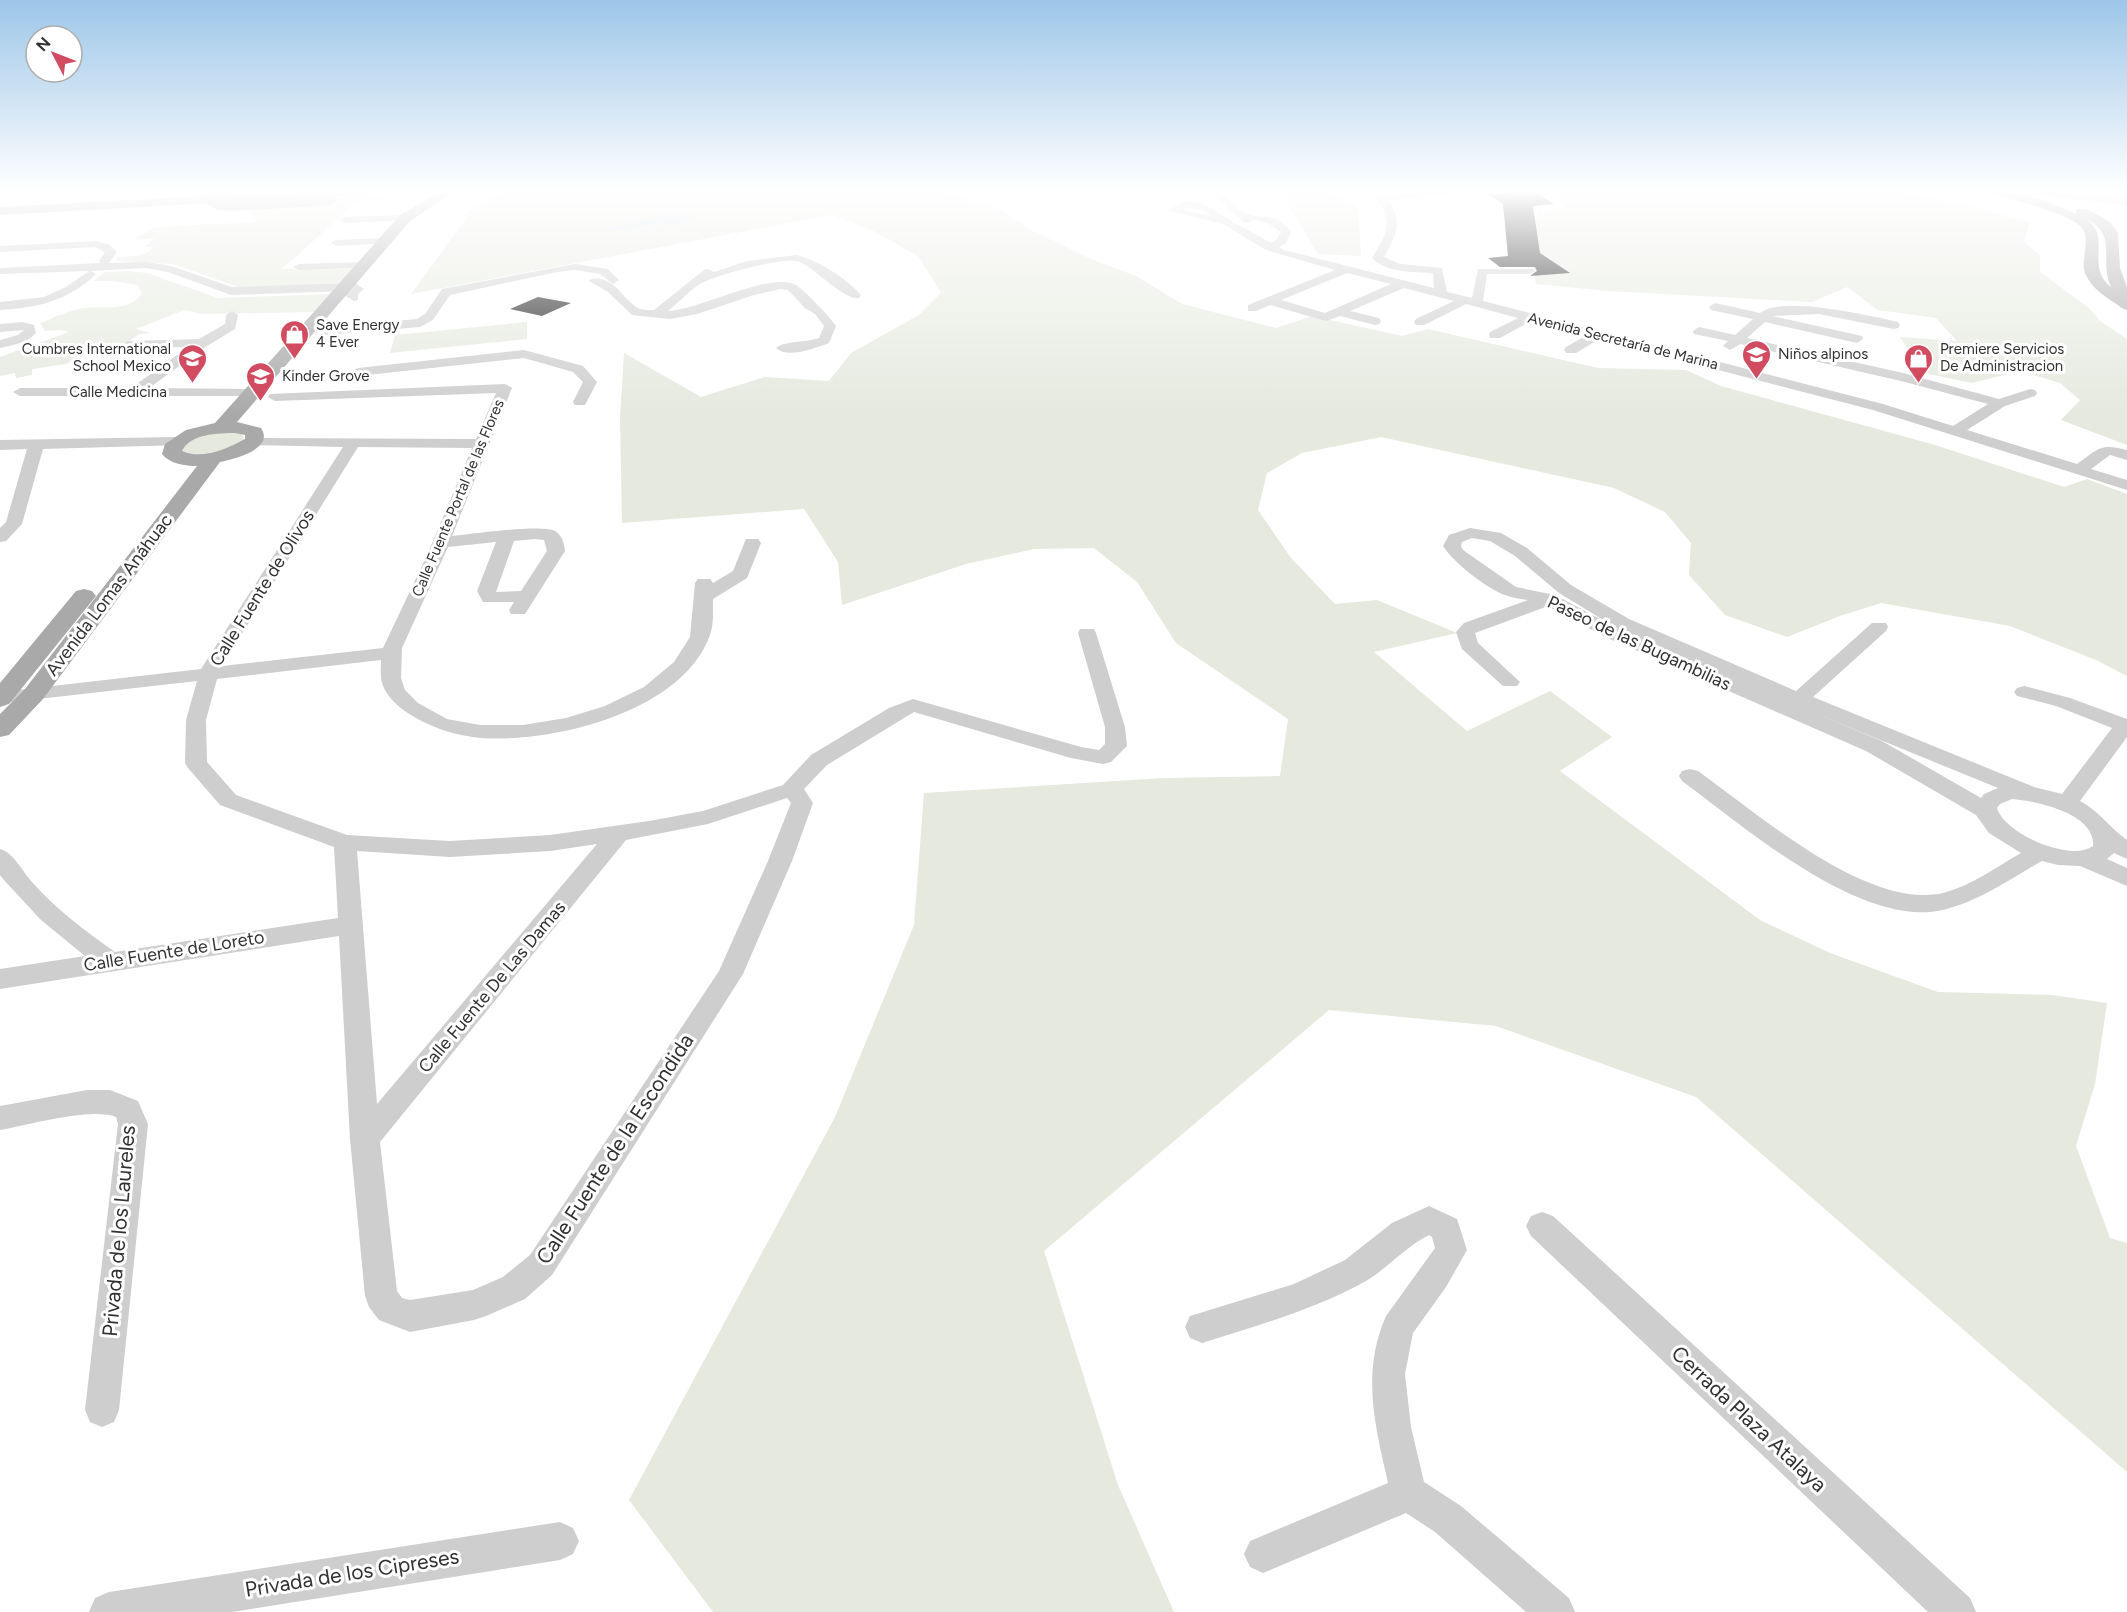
<svg xmlns="http://www.w3.org/2000/svg" width="2127" height="1612" font-family="Figtree,sans-serif">
	<rect width="100%" height="100%" fill="#fff"/>
	<path fill="#e5e9de" d="M505,189H938L999,208L1033,231L1091,259L1136,276L1182,304L1276,328L1312,316L1402,336L1428,329L1598,368L1686,370L1721,386L1935,445L2064,487L2087,479L2127,494V676L2096,660L2010,626L1881,603L1840,616L1787,637L1725,615L1689,575L1691,543L1665,512L1614,488L1381,437L1302,453L1267,473L1258,510L1291,558L1335,604L1377,600L1457,633L1374,652L1467,731L1550,691L1612,737L1560,771L1760,920L1830,953L1938,992L2052,995L2107,1003L2095,1084L2076,1146L2110,1238L2127,1243V1472L1696,1097L1496,1026L1329,1010L1044,1251L1118,1485L1174,1612H713L629,1500L835,1117L914,925L924,793L1164,778L1280,776L1288,719L1176,643L1137,582L1094,548L1034,549L966,564L842,605L838,562L804,509L622,523L620,417L624,353L701,397L765,377L829,381L851,353L919,315L941,293L919,257L874,231L832,215L411,294L467,217L462,216L487,198Z
		M1285,189H1327L1358,207L1361,256L1318,254L1287,204Z
		M1544,189H1886L1956,202L2030,222L2024,242L2040,255V272L2090,309L2100,321L2127,339V445L2061,420L2080,400L2060,383L2020,371L1972,383L1919,372L1910,352L1900,337L1957,341L1936,318L1878,310L1847,287L1812,302L1608,291L1536,284L1526,235L1539,212L1565,207Z
		M374,194L371,196L393,200L358,201L282,269L356,267L342,284L239,287L173,264L117,261V257C132,256 143,258 154,247H145L154,238L133,240L155,227L256,222L257,221L249,211L263,205L330,201Z
		M127,271L147,273L218,298L332,294L317,312L203,314L184,310L136,329L150,333L139,334L119,349H91L66,364L32,369V375L16,378L15,373L0,376V357L69,332L62,330L45,331L40,323C54,318 70,310 85,308C105,305 127,313 142,294L138,285L112,281H93L105,272Z
		M527,322V339L390,353L395,335Z
		M228,431L242,434L245,441L241,445L204,456L181,452L183,445L198,437Z"/>
	<path fill="#cde0e7" d="M676,212L695,219L670,226L662,222L625,231L615,227Z"/>
	<path fill="#181818" d="M1533,191L1554,204L1533,206L1540,253L1570,273L1530,276L1537,271L1535,267H1500L1488,258L1508,256L1503,204L1488,194Z
		M538,297L571,303L542,316L510,309Z"/>
	<g fill="none" stroke-linecap="round" stroke-linejoin="round">
		<path stroke="#d6d6d6" stroke-width="14" stroke-dasharray="14 7" stroke-linecap="butt" d="M257,198L318,189"/>
		<path fill="#cecece" fill-rule="evenodd" d="M1208,189H1218C1226,196 1235,206 1244,212C1261,221 1274,210 1291,232L1286,243L1279,247L1284,250L1434,288L1433,273C1413,272 1387,273 1372,258C1387,233 1394,223 1376,198L1381,195L1453,189H1486L1481,192L1388,200C1404,221 1396,236 1384,257L1400,264L1442,268L1447,292L1472,298L1478,269H1533L1535,271L1529,274H1487L1483,301L1883,404L1953,426L1988,404L1901,381L1740,344L1730,350L1723,346L1728,341L1694,334L1693,331L1699,327L1735,335L1753,319L1711,310L1709,307L1715,303L1760,313C1781,295 1871,316 1898,322L1900,325L1898,328L1894,329L1819,314L1772,316L1862,336L1863,339L1857,343L1765,322L1747,338L1903,373L1999,399L2030,389L2035,390L2037,393L2035,396L2005,406L1967,430L2077,464C2099,449 2099,443 2127,450V460L2110,455L2091,469L2127,480V490L1873,410L1599,339L1576,353H1566L1564,350L1566,347L1587,335L1531,321L1500,338H1490L1489,335L1490,332L1518,318L1466,304L1424,325H1416L1414,322L1416,319L1454,301L1404,288L1350,311L1379,318L1381,321L1379,324L1375,325L1340,316L1326,321L1270,305L1256,311H1248V305L1335,270L1266,250L1223,224L1169,211C1191,188 1213,210 1233,222C1246,229 1259,236 1271,243L1277,239L1281,232L1268,223L1252,219L1251,222H1243ZM1185,208L1201,209L1211,216L1183,210ZM1347,273L1391,284L1325,313L1281,300Z
			M2004,189H2032L2127,199V205L2009,192Z
			M405,215L410,218L409,220L344,223L339,220L344,217Z
			M385,238L389,239V243L336,246L331,243L336,240Z
			M96,241L110,245L117,252L109,263L146,262L171,266L232,287L355,283L364,289L358,294V300L354,301L344,295L348,291L231,295L168,272L146,268L91,271L96,274L94,276C67,301 36,308 0,310V302L44,297L66,287L89,271L0,274V268L101,263L99,261L105,252L95,247L0,252V246Z
			M796,255C818,260 846,278 861,295L859,298C845,301 816,269 800,262C785,256 716,275 700,284C689,291 678,303 668,311C701,309 766,273 794,284C803,288 830,317 836,326L829,343C815,348 788,359 776,348C786,340 806,343 819,338L824,326L815,314L805,308L788,290L780,289L754,295L697,314L670,319L632,315L608,292L589,281L591,279C614,274 623,301 640,309C643,310 650,310 654,310L704,270L708,269L714,272L747,261Z
			M362,262L368,265L366,267L299,270L293,267L299,264Z
			M575,264L608,269L619,280L613,284L600,274L575,270L557,272L450,295L433,320L420,327L325,335L319,331L325,327L417,319L425,314L442,289Z
			M232,311L238,315L235,329L207,346L149,388L253,389L260,393L258,396H20L13,392L20,388H131L188,347L132,348L127,347L125,344L127,341L199,339L225,324L226,315Z
			M22,322L34,325L36,333C27,343 13,345 0,348V340L18,335L24,330L0,332V324Z
			M524,350L583,366L597,382L585,405H575L573,402L583,382L573,372L524,358L358,376L351,372L358,368Z
			M505,384L512,388L452,536C472,534 541,524 555,531C562,535 564,543 565,551L525,614H511L509,610L514,602H483L477,591L496,542L448,547L402,648L401,678L405,690L418,703L447,719L480,725H523L566,718L605,706L644,687L674,662L690,637L695,583L698,579H710L713,583L733,571L746,539H758L761,543L747,578L713,599C713,610 714,624 710,635C683,712 553,743 481,738C458,736 436,729 416,718C402,710 387,699 382,683C380,676 381,667 381,660L217,679L206,720L207,762L236,795L347,835L450,841L550,835L649,821L703,811L783,785L811,755L889,708L913,699L1081,747L1099,750L1105,744V727L1078,633L1080,629H1094L1096,633L1125,727L1127,746L1111,762L1103,764L1071,758L914,712L827,765L804,789L813,803L792,861L743,974L552,1275L525,1299L486,1316L474,1320L410,1332L379,1320L369,1307L365,1296L350,1139L339,936L0,989V969L85,956L41,920L3,879L0,875V849C14,853 22,871 32,882C56,909 85,931 115,952L338,918L334,847L220,805L188,768L185,763L186,720L197,681L3,703L0,702V692L201,669L343,447L254,445L247,441L249,438L476,439L496,393L275,401L268,397L270,394ZM358,447L472,448L428,553L383,648L222,666ZM535,539L544,540L547,551L521,591L496,592L514,541ZM787,798L791,803L768,861L719,971L530,1255L503,1277L473,1290L410,1300L402,1298L397,1291L380,1142L626,840L708,824ZM597,844L377,1104L357,851L450,857L550,851Z
			M176,437L181,439L184,442L181,445L43,449L22,524L6,541L0,542V528L6,522L27,449L0,450V440Z
			M1470,528L1501,533L1527,548L1571,585L1629,619L1796,691L1872,623H1886L1888,627L1886,631L1813,697L2034,787L2062,794L2112,728L2056,706L2017,696L2014,692L2017,688L2024,686L2070,698L2127,719V737L2080,801C2099,811 2110,828 2127,840V859L2114,853L2107,859L2127,868V886L2080,866L2058,865L2042,861C2010,879 1980,901 1943,910C1861,929 1745,827 1682,781L1679,776L1682,771L1690,769L1698,771C1757,813 1867,910 1943,893C1971,886 1996,867 2021,853L1989,833L1976,815L1866,751L1603,636L1548,606L1475,633L1478,643L1520,682L1517,686H1503L1462,649L1456,632L1464,623L1528,600C1521,599 1512,598 1505,595C1487,589 1453,562 1443,546L1449,535ZM1472,538L1490,541L1515,556L1559,593L1615,627L1721,673L1617,628L1555,595L1516,587L1463,550L1461,546L1462,542ZM1812,712L1998,788L1984,794L1981,798L1882,741ZM2012,799C2036,801 2096,813 2093,846C2070,863 2004,833 1997,808L2000,804Z
			M87,1090H110L138,1101L148,1124L119,1410L114,1422L102,1427L90,1422L85,1410L118,1124L116,1117C91,1107 29,1125 0,1130V1106Z
			M1429,1206L1457,1219L1467,1250L1446,1287L1413,1333L1405,1374L1411,1427L1424,1482L1461,1506L1569,1598L1575,1612H1526L1435,1532L1406,1513L1263,1573L1250,1567L1244,1554L1250,1541L1388,1483C1375,1425 1361,1373 1386,1316L1435,1248L1432,1237L1429,1235C1405,1247 1388,1268 1366,1281C1314,1310 1258,1325 1202,1343L1190,1338L1185,1327L1190,1316L1294,1284L1345,1260L1392,1223Z
			M1542,1212L1553,1216L1970,1598L1976,1612H1928L1531,1236L1526,1226L1531,1216Z
			M560,1522L573,1528L579,1541L573,1554L560,1560L232,1612H89L95,1598L109,1592Z"/>
		<path fill="#a9a9a9" fill-rule="evenodd" d="M334,189H374L368,193L298,200L292,196L298,192Z
			M445,189H459L410,221L237,422L261,428C275,449 234,459 220,462L43,699L9,735L0,737V714L25,689L197,466C185,466 170,464 162,454L165,444L186,430L215,423L400,215ZM235,433L245,435V439C227,449 202,460 182,451C190,434 218,433 235,433Z
			M1983,189C2009,187 2052,202 2076,214V209H2086L2102,217L2111,223L2118,233L2120,268L2127,287V310L2122,308C2108,298 2092,290 2085,273C2080,261 2092,238 2081,227C2065,211 2008,199 1985,192ZM2084,218C2120,234 2098,258 2111,287C2084,267 2114,234 2084,218Z
			M243,194L249,198L247,201L0,215V207Z
			M84,589L92,591L96,596L92,601L9,704L0,707V683L76,591Z"/>
		<path stroke="#a9a9a9" stroke-width="14" d="M232,189L218,194L213,199L219,203L233,204L330,198"/>
	</g>
	<linearGradient id="sky" x2="0" y2="1"><stop stop-color="#9dc6e8"/><stop offset="0.46" stop-color="#fff"/><stop offset="1" stop-color="#fff" stop-opacity="0"/></linearGradient>
	<rect width="2127" height="414" fill="url(#sky)"/>
	<defs>
		<symbol id="shop-pin" viewBox="-11 -11 22 30"><path d="M0 17L-7.5 6A9.5 9.5 0 1 1 7.5 6Z" fill="#d14b61" stroke="#fff"/><path d="M-5-2.5h2.3a2.7 3.5 0 0 1 5.4 0H5L5.5 6h-11ZM-1.5-2.5h3a1.5 2.3 0 0 0-3 0Z" fill="#fff"/></symbol>
		<symbol id="school-pin" viewBox="-11 -11 22 30"><path d="M0 17L-7.5 6A9.5 9.5 0 1 1 7.5 6Z" fill="#d14b61" stroke="#fff"/><path d="M0-5L7-2L0 1L-7-2ZM-4 1L0 2.5L4 1V4Q0 6-4 4Z" fill="#fff"/></symbol>
	</defs>
	<g fill-rule="evenodd">
		<use href="#shop-pin" x="278" y="318" width="33" height="45"/>
		<use href="#school-pin" x="1740" y="338" width="33" height="45"/>
		<use href="#school-pin" x="176" y="342" width="33" height="45"/>
		<use href="#shop-pin" x="1902" y="342" width="33" height="45"/>
		<use href="#school-pin" x="244" y="360" width="33" height="45"/>
	</g>
	<g text-anchor="middle" stroke-width="6" stroke-linejoin="round" paint-order="stroke">
		<g font-size="15" fill="#313131" stroke="#fff" text-anchor="start">
			<text x="316" y="330">Save Energy<tspan x="316" dy="17">4 Ever</tspan></text>
			<text x="171" y="354" text-anchor="end">Cumbres International<tspan x="171" dy="17">School Mexico</tspan></text>
			<text x="1940" y="354">Premiere Servicios<tspan x="1940" dy="17">De Administracion</tspan></text>
			<text x="1778" y="359">Niños alpinos</text>
			<text x="282" y="381">Kinder Grove</text>
		</g>
		<g font-size="15" fill="#313131" stroke="#fff">
			<text transform="translate(1623 341) rotate(14)" y="5">Avenida Secretaría de Marina</text>
			<text x="118" y="397">Calle Medicina</text>
			<text transform="translate(458 498) rotate(-67)" y="5">Calle Fuente Portal de las Flores</text>
		</g>
		<g font-size="18" fill="#313131" stroke="#fff">
			<text transform="translate(262 588) rotate(-58)" y="6">Calle Fuente de Olivos</text>
			<text transform="translate(109 595) rotate(-53)" y="6">Avenida Lomas Anáhuac</text>
			<text transform="translate(1639 643) rotate(25)" y="6">Paseo de las Bugambilias</text>
			<text transform="translate(174 951) rotate(-9)" y="6">Calle Fuente de Loreto</text>
			<text transform="translate(492 987) rotate(-50)" y="6">Calle Fuente De Las Damas</text>
		</g>
		<g font-size="21" fill="#313131" stroke="#fff">
			<text transform="translate(615 1149) rotate(-57)" y="7">Calle Fuente de la Escondida</text>
			<text transform="translate(119 1231) rotate(-85)" y="7">Privada de los Laureles</text>
			<text transform="translate(1749 1419) rotate(43)" y="7">Cerrada Plaza Atalaya</text>
			<text transform="translate(352 1573) rotate(-9)" y="7">Privada de los Cipreses</text>
		</g>
	</g>
	<g transform="translate(54 54) rotate(312)"><circle r="28" fill="#ffffff" stroke="#adadad" stroke-width="1.5"/>
	<path d="M0-4.5L10 22L0 15L-10 22Z" fill="#d14b61"/>
	<text y="-9" font-size="16" font-weight="bold" text-anchor="middle" fill="#313131">N</text>
	</g>
</svg>
